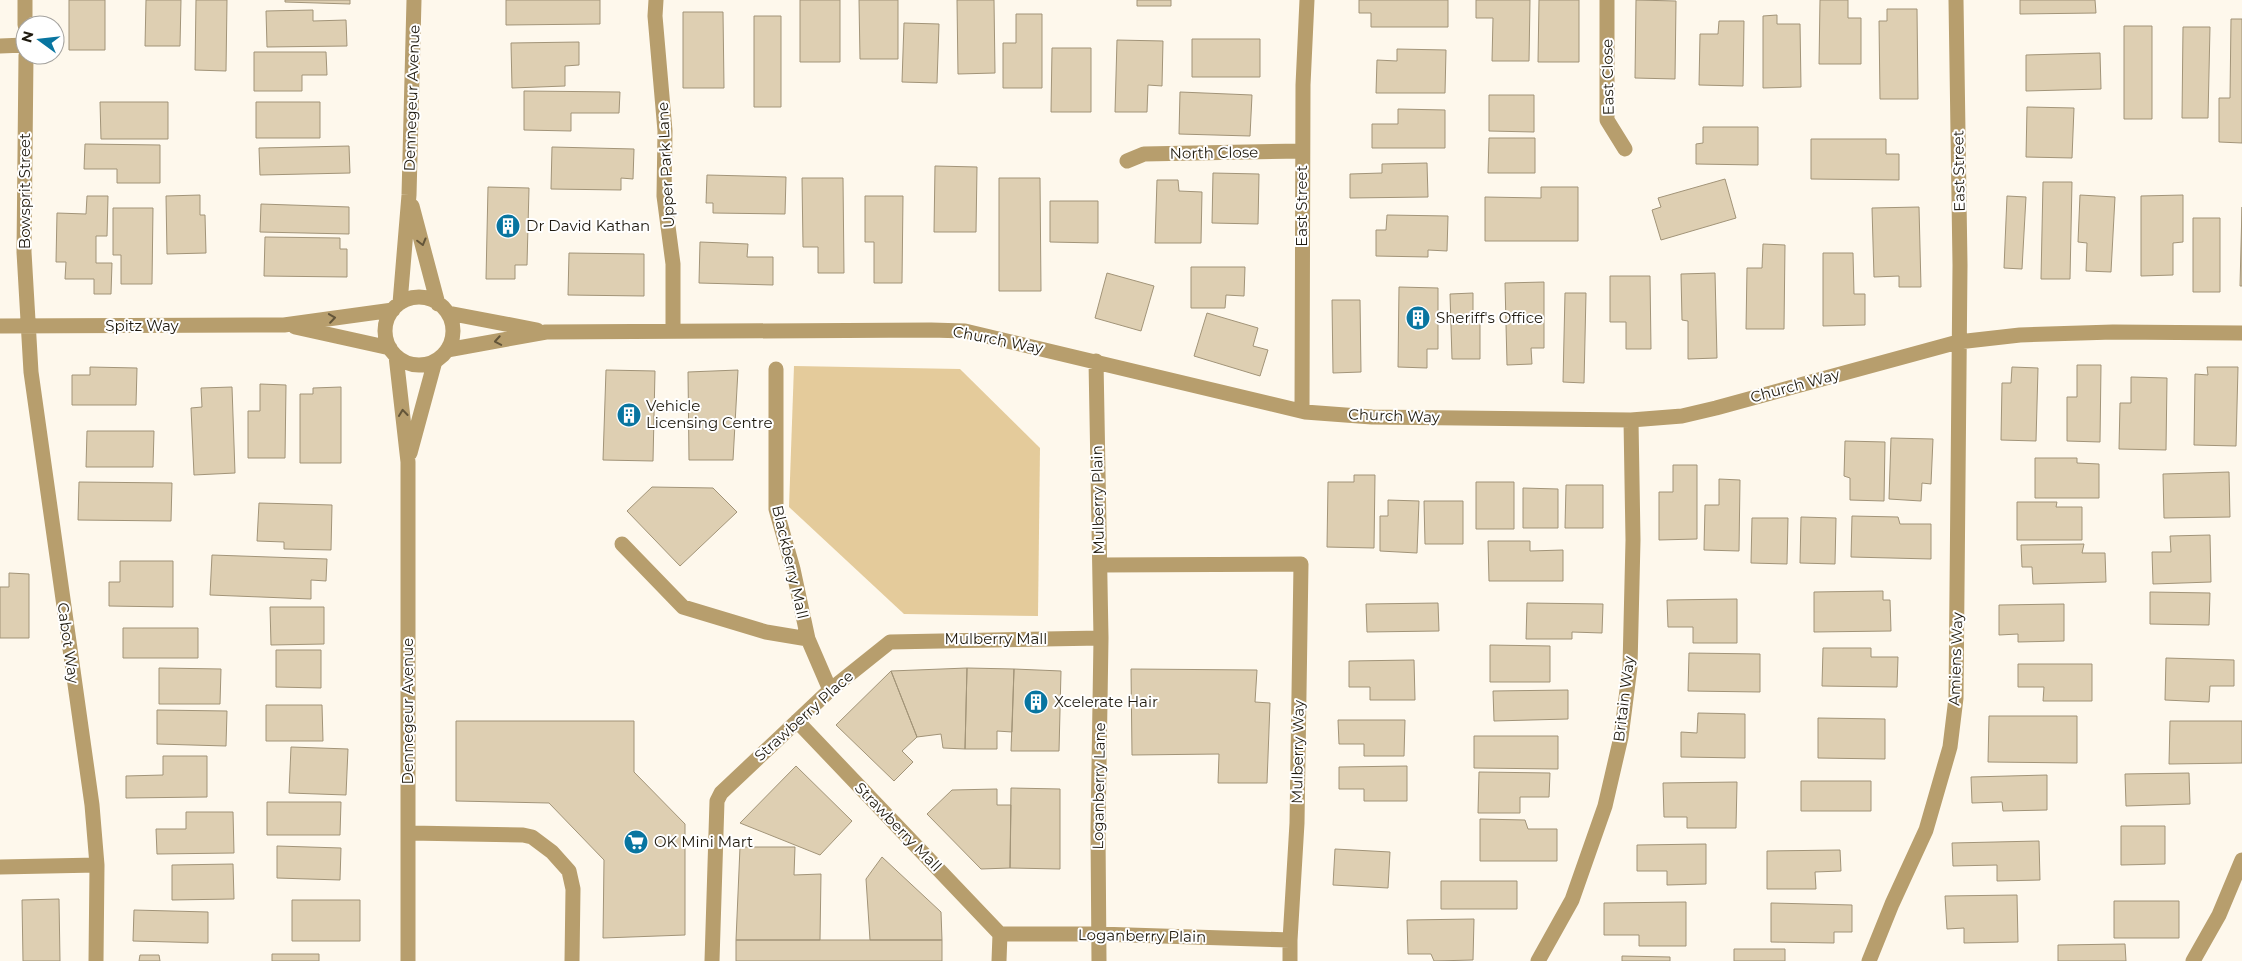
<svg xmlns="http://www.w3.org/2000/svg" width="2242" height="961" font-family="Montserrat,sans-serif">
	<rect width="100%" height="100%" fill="#fef8ec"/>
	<path fill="#e4cb9b" d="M794,366L960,369L1040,448L1038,616L904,614L789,507Z"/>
	<path fill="#decfb2" stroke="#a29478" d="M69,0H105V50H69Z
		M146,0H181L180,46H145Z
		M196,0H227L226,71L195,70Z
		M285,0H350V4L285,2Z
		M506,0H600V24L506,25Z
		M800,0H840V62H800Z
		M859,0H898V59H860Z
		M957,0H994L995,73L958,74Z
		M1137,0H1171V6H1137Z
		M1359,0H1448V27H1371V13H1359Z
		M1476,0H1530L1529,61H1492L1493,18H1476Z
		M1539,0H1579V62H1538Z
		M1636,0L1676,1L1675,79L1635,78Z
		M1820,0H1848V18H1861V64H1819Z
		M2020,0H2095L2096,13L2020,14Z
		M1887,9H1917L1918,99H1880L1879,21H1887Z
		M313,10V21L346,20L347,46L267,47L266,11Z
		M683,12H723L724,88H683Z
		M1016,14H1042V88H1003V43H1016Z
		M1777,15V24H1800L1801,87L1763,88V16Z
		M754,16H781V107H754Z
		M2231,19H2242V143L2219,142V98H2230Z
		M1719,21H1744L1743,86L1699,85L1700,34H1718Z
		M904,23L939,24L937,83L902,82Z
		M2124,26H2152V119H2124Z
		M2183,27H2210L2208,118H2182Z
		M1192,39H1260V77H1192Z
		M1117,40L1163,41L1162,86L1148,85L1147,112H1115Z
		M579,42V65L565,66V86L512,88L511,43Z
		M1052,48H1091V112H1051Z
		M1397,49L1446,50L1445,93H1376L1377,60L1397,61Z
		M254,52H326L327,75H302V91H254Z
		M2100,53L2101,89L2026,91V55Z
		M524,91L620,92L619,113H571V131L524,130Z
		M1180,92L1252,95L1250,136L1179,134Z
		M1489,95H1534V132L1489,131Z
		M100,102H168V139H101Z
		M256,102H320V138H256Z
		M2027,107L2074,108L2072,158L2026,157Z
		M1398,109L1445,110V148H1372V124H1398Z
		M1703,127H1758V165L1696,164V144L1703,143Z
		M1489,138H1535V173H1488Z
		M1811,139H1886V154H1899V180L1811,179Z
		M85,144L160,145V183H117V169H84Z
		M349,146L350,173L260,175L259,148Z
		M552,147L634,149L633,179L621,178V190L551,189Z
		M1427,163L1428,197L1350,198V174L1382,173V164Z
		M935,166L977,167L976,232H934Z
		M1213,173L1259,174L1258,224L1212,223Z
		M707,175L786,177L785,214L713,213V203H706Z
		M802,178H843L844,273H818V247H803Z
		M999,178H1040L1041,291H999Z
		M1725,179L1736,218L1661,240L1652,210L1661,207L1658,198Z
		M1157,180H1178L1179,191L1202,192L1201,243H1155Z
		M2043,182H2072L2070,279H2041Z
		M488,187L529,188L527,265H515V279H486Z
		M1541,187H1578V241H1485V197L1541,198Z
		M200,195V215H205L206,253L167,254L166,196Z
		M2080,195L2115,197L2111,272L2086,271L2087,243L2078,242Z
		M2183,195V242L2173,243V275L2141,276V196Z
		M87,196H108L107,236H96V263H112L111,294H94V279H65L66,262H56L57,213L86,214Z
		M865,196H903L902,283H874V242H865Z
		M2007,196L2026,197L2022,269L2004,268Z
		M1050,201H1098V243L1050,242Z
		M261,204L349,207V234L260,232Z
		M1919,207L1921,287H1899V276L1874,277L1872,208Z
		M2242,207V286H2240Z
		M113,208H153L152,284H121V255H113Z
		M1387,215L1448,216L1447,251L1428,250V257L1376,256V230H1386Z
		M2193,218H2220V292H2193Z
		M265,237L340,238V249H347V277L264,276Z
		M700,242L748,244L747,257H773V285L699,283Z
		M1763,244L1785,245L1784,329H1746L1747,268H1762Z
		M569,253L644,254V296L568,295Z
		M1823,253H1853L1854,294H1865V325L1823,326Z
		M1191,267H1245L1244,296L1226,295L1225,308H1191Z
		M1107,273L1154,286L1141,331L1095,318Z
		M1715,273L1717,358L1688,359V321L1682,320L1681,274Z
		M1610,276H1650L1651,349H1626V322H1610Z
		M1544,282V348H1531L1532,364L1507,365L1505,283Z
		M1399,287L1438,288V349H1427V368L1398,367Z
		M1473,293V316H1480V359H1452L1450,294Z
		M1565,293H1586L1584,383L1563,382Z
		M1332,300H1360L1361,372L1333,373Z
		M1207,313L1258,328L1253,346L1268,350L1260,376L1194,356Z
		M2077,365H2101L2100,442L2067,441V397H2077Z
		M90,367L137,368L136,405H72V375H90Z
		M2012,367L2038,368L2036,441L2001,440L2002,383H2011Z
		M2207,367H2238L2236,446L2194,445L2195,374L2208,375Z
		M606,370L655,371L653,461L603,460Z
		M738,370L733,460H689L688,372Z
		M2131,377L2167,378L2166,450L2119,449L2120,403H2131Z
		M260,384L286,385L285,458H248V411H260Z
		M232,387L235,473L194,475L191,408L202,407L201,388Z
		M341,387V463H300V394H313V388Z
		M87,431H154L153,467H86Z
		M1891,438L1933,439L1931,484L1922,483L1921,501L1889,499Z
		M1845,441L1885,442L1884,501L1850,500V478L1844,476Z
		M2035,458H2077V463L2099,464V498H2035Z
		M1673,465H1697V539L1659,540V492H1673Z
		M2229,472L2230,517L2164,518L2163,474Z
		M1354,475H1375L1374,548L1327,547L1328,482H1354Z
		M1719,479L1740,480L1739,551L1704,550L1705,505H1719Z
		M79,482L172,483L171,521L78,520Z
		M1476,482H1514V529H1476Z
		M1566,485H1603V528H1565Z
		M652,487L713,488L737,512L680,566L627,511Z
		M1523,488L1558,489V528H1523Z
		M1388,500L1419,501L1417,553L1380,551V516H1388Z
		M1424,501H1463V544H1425Z
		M2017,502H2057L2056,507H2082V540H2017Z
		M259,503L332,505L331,550L284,549V542L257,541Z
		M1852,516L1898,517L1900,524H1931V559L1851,557Z
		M1801,517L1836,518L1835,564L1800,563Z
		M1752,518H1788L1787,564L1751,563Z
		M2210,535L2211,582L2153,584L2152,552H2171L2170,536Z
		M1488,541H1530V551L1563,550V581H1489Z
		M2084,544L2082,553H2105L2106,582L2033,584L2032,567H2022L2021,545Z
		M212,555L327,559L326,581L311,580V599L210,595Z
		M120,561H173V607L109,606V582H120Z
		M9,573L29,574V638H0V587H9Z
		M1883,591V600H1890L1891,631L1814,632V592Z
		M2150,592L2210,593L2209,625L2150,624Z
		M1737,599V643H1693V627H1668L1667,600Z
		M1438,603L1439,631L1367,632L1366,604Z
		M1527,603L1603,604L1602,633L1572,632V639H1526Z
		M2064,604V641L2018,642V634L1999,635V605Z
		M270,607H324V644L271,645Z
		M123,628H198V658H123Z
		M1490,645L1550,646V682H1490Z
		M1823,648H1871V657H1898L1897,687L1822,686Z
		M276,650H321V688L276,687Z
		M1689,653L1760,654V692L1688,691Z
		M2166,658L2234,660V686H2210L2209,702L2165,700Z
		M1414,660L1415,700H1370V687H1349V661Z
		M2018,664H2092V701H2043L2044,687H2018Z
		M159,668L221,669L220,704H159Z
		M967,668L1014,669L1012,732L997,731V749H965Z
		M967,668L965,749L943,748L941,734L917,737L891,671Z
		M1014,669L1061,671L1059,751H1011Z
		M1131,669L1257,670L1255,702L1270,703L1267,783H1218L1219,754L1132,755Z
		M891,671L917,737L902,751L913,762L894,781L836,725Z
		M1568,690V719L1494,721L1493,691Z
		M266,705H322L323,741H266Z
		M157,710L227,711L226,746L157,744Z
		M1698,713L1745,714V758L1681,757V732L1697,733Z
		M1989,716H2077V763L1988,762Z
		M1818,718L1885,719V759L1818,758Z
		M1338,720H1405L1404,756H1364V744H1339Z
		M456,721H634V772L685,824V935L603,938L604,860L549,803L456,801Z
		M2170,721H2242V763L2169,764Z
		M1474,736H1558V769L1474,768Z
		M291,747L348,749L346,795L289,793Z
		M163,756H207V797L126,798V776L163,775Z
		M796,766L852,821L820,855L740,823Z
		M1407,766V801H1364V789H1339V767Z
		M1479,772L1550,773L1549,797H1520V813H1478Z
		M2189,773L2190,804L2126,806L2125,774Z
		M2047,775V810L2003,811L2002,802L1972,803L1971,777Z
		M1801,781H1871V811H1801Z
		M1737,782L1736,828H1687V817H1664L1663,783Z
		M1011,788L1060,789V869L1010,868Z
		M997,789V805H1011L1010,868L981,869L927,814L952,790Z
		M267,802H341L340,835H267Z
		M186,812H233L234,853L157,854L156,829H186Z
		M1480,819L1525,820L1528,829H1557V861H1480Z
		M2121,826H2165V864L2121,865Z
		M2039,841L2040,880L1997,881V865L1953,866L1952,843Z
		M1706,844V884L1667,885V871H1637V845Z
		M277,846L341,848L340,880L277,878Z
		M740,847H795L794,875L821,874L820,940H736Z
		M1335,849L1390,852L1388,888L1333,885Z
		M1840,850L1841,871L1815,872L1816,889H1767V851Z
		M882,857L941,912L942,940H870L866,879Z
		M233,864L234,899L172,900V865Z
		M1441,881H1517V909H1441Z
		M2017,895L2018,942L1964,943V928L1947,929L1945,896Z
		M59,899L60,961H23L22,900Z
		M292,900H360V941H292Z
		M2114,901H2179V938H2114Z
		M1686,902V946H1639V935H1604V903Z
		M1771,903L1852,905V932H1834V943L1771,942Z
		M134,910L208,912V943L133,941Z
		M1474,919L1473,960L1434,961L1431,954H1408L1407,920Z
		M736,940H942V961H736Z
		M2125,944L2126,961H2058V945Z
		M1734,949H1785V961H1734Z
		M272,954H319V961H272Z
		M140,955H159L160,961H139Z
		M1622,956L1670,957V961H1622Z"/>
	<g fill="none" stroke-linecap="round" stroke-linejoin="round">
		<path stroke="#b79e6d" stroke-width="15" d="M25,0V25
			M656,0L655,16L665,131L664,196L673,264V331
			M1607,0V120L1625,149
			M0,46L25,45
			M26,55L24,252L31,372L92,805L97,865L96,961
			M1127,161L1144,154L1302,151
			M412,206L438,304
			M385 331a34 34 0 1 1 68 0a34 34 0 1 1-68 0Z
			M400,303L409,195L414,0
			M448,313L537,330
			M0,326L284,325L393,310
			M295,327L390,348
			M447,350L546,332L931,330L965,331L1305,412L1372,417L1631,420L1682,416L1716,408L1958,342L2020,335L2113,332L2242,333
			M396,356L408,462V961
			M1096,361L1101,638L1098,832L1099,961
			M776,369V509L793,569L808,639L830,690
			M1302,411L1303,85L1307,0
			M410,453L435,361
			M622,544L683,607L766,632L808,639
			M1100,565L1301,564L1297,823L1290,940
			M797,721L1000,934
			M409,833L523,835L532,837L552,852L569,871L573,889L572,961
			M0,867L97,865
			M712,961L717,801L721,793L830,690L890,642L1101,638
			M999,961L1000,934H1098L1290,940V961
			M1538,961L1572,900L1605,806L1621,737L1630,667L1633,540L1631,420
			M1869,961L1892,904L1926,830L1950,747L1956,698L1960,265L1956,0
			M2193,961L2219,915L2242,860"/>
	</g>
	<defs><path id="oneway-chevron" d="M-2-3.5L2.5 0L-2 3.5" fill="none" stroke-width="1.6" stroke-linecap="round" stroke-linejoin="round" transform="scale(1.25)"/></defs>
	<g stroke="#635539">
		<use href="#oneway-chevron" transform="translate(422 242) rotate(75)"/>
		<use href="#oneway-chevron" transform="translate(332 318) rotate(-8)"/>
		<use href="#oneway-chevron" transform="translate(498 341) rotate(170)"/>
		<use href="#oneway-chevron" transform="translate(403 413) rotate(-96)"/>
	</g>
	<defs>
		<symbol id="building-disc" viewBox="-11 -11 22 22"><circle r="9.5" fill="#0875a0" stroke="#fff"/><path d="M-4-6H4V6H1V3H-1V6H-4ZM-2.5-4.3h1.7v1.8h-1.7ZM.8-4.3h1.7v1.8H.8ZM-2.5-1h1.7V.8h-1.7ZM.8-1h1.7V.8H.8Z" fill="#fff"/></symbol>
		<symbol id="supermarket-disc" viewBox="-11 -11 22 22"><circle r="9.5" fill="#0875a0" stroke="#fff"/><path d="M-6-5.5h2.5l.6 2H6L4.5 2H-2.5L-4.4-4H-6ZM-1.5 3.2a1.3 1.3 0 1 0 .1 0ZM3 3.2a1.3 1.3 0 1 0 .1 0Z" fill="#fff"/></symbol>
	</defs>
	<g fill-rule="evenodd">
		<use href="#building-disc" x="494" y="212" width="28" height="28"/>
		<use href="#building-disc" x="1404" y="304" width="28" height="28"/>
		<use href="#building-disc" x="615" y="401" width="28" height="28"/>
		<use href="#building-disc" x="1022" y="688" width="28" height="28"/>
		<use href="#supermarket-disc" x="622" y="828" width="28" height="28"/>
	</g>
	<g text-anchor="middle" stroke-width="4" stroke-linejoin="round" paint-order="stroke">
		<g font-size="15" fill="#1f1a0f" stroke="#fff">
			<text transform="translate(1608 77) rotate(-91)" y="5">East Close</text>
			<text transform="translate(412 98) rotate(-88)" y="5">Dennegeur Avenue</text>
			<text transform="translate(1214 153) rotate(-1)" y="5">North Close</text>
			<text transform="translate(666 165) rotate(-93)" y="5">Upper Park Lane</text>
			<text transform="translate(1959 171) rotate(-91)" y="5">East Street</text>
			<text transform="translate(25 191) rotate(-90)" y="5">Bowsprit Street</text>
			<text transform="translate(1302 206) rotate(-90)" y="5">East Street</text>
			<text x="142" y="331">Spitz Way</text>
			<text transform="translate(998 340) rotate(11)" y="5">Church Way</text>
			<text transform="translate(1795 386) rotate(-15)" y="5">Church Way</text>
			<text transform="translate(1394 416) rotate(2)" y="5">Church Way</text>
			<text transform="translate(1098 500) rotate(-91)" y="5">Mulberry Plain</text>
			<text transform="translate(790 562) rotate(77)" y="5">Blackberry Mall</text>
			<text x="996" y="644">Mulberry Mall</text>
			<text transform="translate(68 643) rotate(82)" y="5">Cabot Way</text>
			<text transform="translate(1956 659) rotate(-88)" y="5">Amiens Way</text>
			<text transform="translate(1624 699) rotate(-83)" y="5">Britain Way</text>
			<text transform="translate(408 711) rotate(-90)" y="5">Dennegeur Avenue</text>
			<text transform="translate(804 716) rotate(-42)" y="5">Strawberry Place</text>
			<text transform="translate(1298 752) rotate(-89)" y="5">Mulberry Way</text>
			<text transform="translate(1099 786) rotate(-89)" y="5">Loganberry Lane</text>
			<text transform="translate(898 827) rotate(46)" y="5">Strawberry Mall</text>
			<text transform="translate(1142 936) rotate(1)" y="5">Loganberry Plain</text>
		</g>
		<g font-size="15" fill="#1f1a0f" stroke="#fff" text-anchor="start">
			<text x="526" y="231">Dr David Kathan</text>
			<text x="1436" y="323">Sheriff's Office</text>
			<text x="646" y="411">Vehicle<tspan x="646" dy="17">Licensing Centre</tspan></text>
			<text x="1054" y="707">Xcelerate Hair</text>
			<text x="654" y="847">OK Mini Mart</text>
		</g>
	</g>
	<g transform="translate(40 40) rotate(285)"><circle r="24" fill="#ffffff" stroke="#a5a39f"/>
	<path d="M0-4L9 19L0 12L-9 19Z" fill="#0875a0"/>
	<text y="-8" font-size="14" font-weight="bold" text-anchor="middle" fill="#1f1a0f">N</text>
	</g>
</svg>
